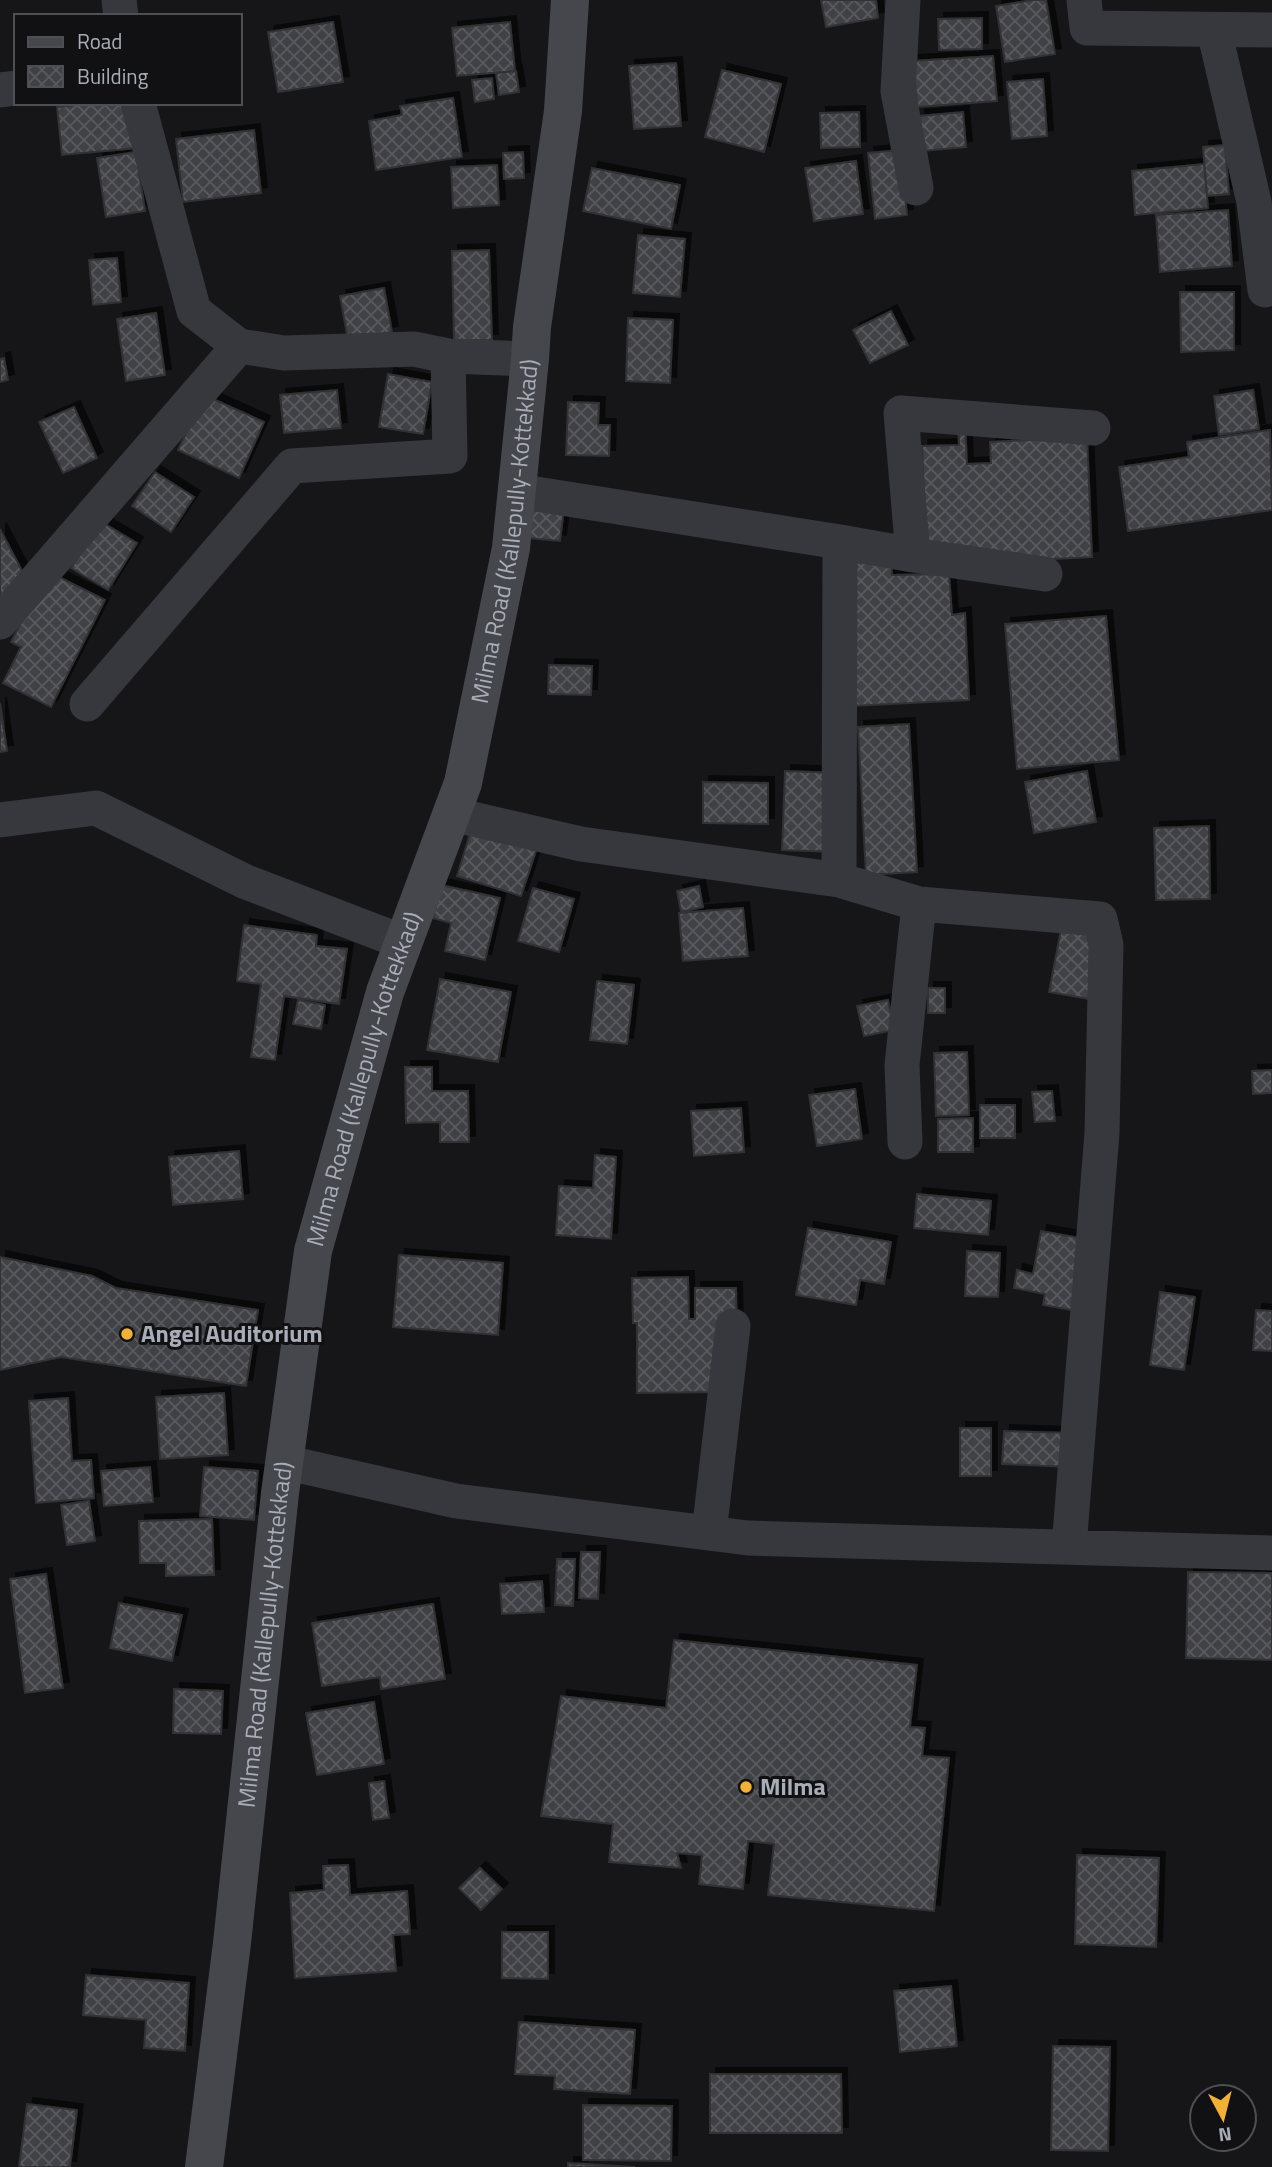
<svg xmlns="http://www.w3.org/2000/svg" width="1272" height="2167" font-family="'Titillium Web',sans-serif">
	<defs>
		<pattern id="building-cross-hatch" width="8" height="8" patternUnits="userSpaceOnUse" patternTransform="scale(1.75)"><rect width="8" height="8" fill="#404145"/><path d="M0 0l8 8M0 8l8-8" fill="none" stroke="#595a5e"/></pattern>
		<filter id="shadow"><feDropShadow dx="6" dy="-6" stdDeviation="0" flood-color="#0009"/></filter>
	</defs>
	<rect width="100%" height="100%" fill="#161618"/>
	<path fill="url(#building-cross-hatch)" stroke="#303034" stroke-width="2" filter="url(#shadow)" d="M821,0H876L878,18L826,27Z
		M1033,0H1046L1055,54L1005,62L996,6Z
		M982,18V49L939,50L938,19Z
		M333,22L343,82L278,92L268,32Z
		M510,22L515,71L457,76L452,28Z
		M993,56L997,101L917,107L913,61Z
		M676,63L681,126L634,129L629,66Z
		M722,70L781,84L764,152L705,137Z
		M516,71L519,92L499,95L496,73Z
		M492,78L494,99L475,102L472,80Z
		M1043,79L1047,136L1012,139L1007,82Z
		M453,98L462,157L376,170L369,121L402,115L400,106Z
		M94,103H133L137,148L62,155L57,107Z
		M859,112L860,147L821,148L820,113Z
		M963,112L966,147L922,151L919,116Z
		M254,130L261,193L183,202L176,139Z
		M1225,145L1229,194L1207,196L1203,147Z
		M900,150L907,215L875,219L868,153Z
		M136,152L145,211L106,217L97,158Z
		M523,152L524,178L504,179L503,153Z
		M856,161L863,214L814,221L805,168Z
		M1204,164L1208,208L1135,215L1132,171Z
		M497,165L499,205L453,208L451,167Z
		M592,168L680,185L671,229L583,211Z
		M1228,210L1232,266L1160,272L1156,215Z
		M638,235L685,239L680,297L633,293Z
		M489,250L492,340L454,341L452,251Z
		M117,258L121,302L93,305L89,260Z
		M384,288L392,332L348,340L340,296Z
		M1180,292H1234V350L1181,352Z
		M891,311L908,345L870,363L853,330Z
		M156,313L165,375L126,381L117,319Z
		M628,318L673,320L670,383L626,381Z
		M4,358L8,380L0,382V359Z
		M388,374L432,382L423,434L379,427Z
		M337,390L341,428L284,433L280,395Z
		M1253,390L1259,429L1219,435L1214,396Z
		M204,395L264,422L239,478L178,450Z
		M568,402L599,403L598,425H610L609,456L566,455Z
		M74,407L97,458L63,473L39,422Z
		M958,422H965L967,464L991,463L990,442L1087,437L1092,557L975,563L926,550L922,446L959,445Z
		M1270,430L1272,510L1128,531L1119,467L1189,457L1187,442Z
		M155,472L194,497L171,532L132,506Z
		M533,497L565,500L560,541L529,538Z
		M100,521L137,543L108,590L71,568Z
		M0,529L29,584L0,600Z
		M891,560L892,575L949,574L952,615L965,613L969,700L852,706V563Z
		M47,571L105,600L51,707L3,683L21,647L11,642Z
		M1106,616L1119,760L1017,769L1005,624Z
		M549,665L592,666L591,695L548,694Z
		M0,703L7,751L0,752Z
		M909,724L917,872L866,875L858,727Z
		M785,771L838,773L836,852L782,850Z
		M1087,771L1096,822L1034,833L1025,782Z
		M703,782L768,783V824L703,823Z
		M1209,826L1210,899L1156,900L1154,828Z
		M472,827L537,848L521,896L457,876Z
		M441,885L500,898L485,960L445,951L451,923L433,918Z
		M699,886L703,907L681,912L677,891Z
		M533,888L574,899L559,952L518,941Z
		M743,908L748,956L683,961L679,913Z
		M1063,919L1108,927L1095,1000L1049,992Z
		M244,925L317,935L316,946L347,949L339,1004L284,996L275,1060L251,1057L261,984L237,981Z
		M440,979L511,992L498,1062L427,1050Z
		M597,981L634,985L627,1044L590,1040Z
		M928,988H945V1013H928Z
		M298,1000L325,1005L321,1029L293,1024Z
		M888,1000L894,1030L864,1036L857,1006Z
		M967,1052L969,1115L936,1116L934,1053Z
		M405,1067H432V1091H468L469,1142H440V1122L406,1123Z
		M1272,1070V1093L1253,1094L1252,1071Z
		M855,1089L862,1139L817,1146L809,1095Z
		M1052,1091L1055,1121L1035,1122L1032,1092Z
		M980,1105H1015V1138H980Z
		M741,1108L744,1152L694,1156L691,1111Z
		M973,1118V1152H938V1119Z
		M239,1151L243,1199L173,1205L169,1157Z
		M595,1155L616,1157L611,1239L556,1235L559,1186L593,1188Z
		M917,1194L991,1201L988,1235L914,1228Z
		M808,1228L891,1242L884,1284L860,1280L856,1305L796,1295Z
		M1041,1231L1086,1239L1072,1310L1043,1305L1045,1294L1014,1288L1017,1270L1033,1274Z
		M967,1251L1000,1253L998,1297L965,1296Z
		M399,1255L503,1263L498,1335L393,1327Z
		M0,1257L92,1276L116,1288L258,1310L246,1386L61,1357L0,1370Z
		M688,1277L689,1319H695V1288H736L737,1339L717,1392L637,1393V1323H633L632,1278Z
		M1160,1292L1195,1297L1184,1370L1150,1365Z
		M1256,1310L1272,1311V1351L1253,1350Z
		M224,1393L228,1455L160,1459L156,1397Z
		M68,1398L72,1461L91,1460L94,1498L36,1503L29,1401Z
		M960,1428H991V1476H960Z
		M1004,1431L1069,1433L1068,1467L1002,1464Z
		M150,1467L153,1502L104,1506L101,1471Z
		M204,1467L258,1471L254,1520L200,1516Z
		M89,1501L95,1541L67,1545L61,1505Z
		M212,1519L214,1575L166,1576V1563H140L139,1521Z
		M581,1552H600L598,1599L579,1598Z
		M557,1559H575L573,1606L555,1605Z
		M1188,1572L1272,1573V1660L1186,1658Z
		M46,1574L63,1688L25,1693L10,1579Z
		M542,1581L544,1612L502,1614L500,1584Z
		M119,1603L182,1615L172,1661L110,1648Z
		M433,1604L445,1679L381,1689L380,1677L322,1686L312,1623Z
		M674,1640L917,1665L910,1727L925,1728L922,1756L949,1758L934,1911L768,1895L774,1844L748,1841L743,1889L699,1884L702,1855L677,1853L681,1868L609,1862L613,1824L541,1816L561,1696L666,1708Z
		M174,1689L223,1691L221,1734L173,1733Z
		M374,1702L384,1764L317,1775L306,1713Z
		M384,1781L389,1818L373,1820L369,1783Z
		M1077,1855L1159,1858L1156,1947L1075,1944Z
		M348,1865L350,1895L407,1891L410,1934L393,1935L396,1971L295,1978L290,1893L324,1890L323,1866Z
		M480,1868L502,1889L481,1910L459,1888Z
		M502,1932H548V1979L502,1978Z
		M86,1975L189,1983L185,2051L144,2048L146,2020L83,2015Z
		M951,1986L957,2046L900,2052L894,1991Z
		M519,2022L635,2030L630,2094L554,2089L555,2076L515,2074Z
		M1053,2046L1110,2047L1108,2151L1051,2150Z
		M710,2074H841L842,2133H710Z
		M27,2104L77,2110L70,2167H19Z
		M583,2105L672,2106L671,2161L583,2160Z
		M568,2163L635,2167H568Z"/>
	<g fill="none" stroke-linecap="round" stroke-linejoin="round">
		<path stroke="#37383d" stroke-width="35" d="M119,0L121,16
			M903,0L898,91L916,188
			M1084,0L1087,28L1272,30
			M1214,30L1254,202L1265,290
			M0,90L16,88
			M239,346L284,353L414,349L448,356L530,359
			M517,491L840,542L839,880
			M840,542L913,555L1045,574
			M913,555L901,413L1093,428
			M0,622L239,346L194,311L138,103
			M87,704L292,466L450,456L448,356
			M451,814L581,844L839,880L919,904L1100,919L1106,945L1102,1133L1069,1547
			M0,820L96,808L246,882L403,942
			M905,1142L902,1065L919,904
			M284,1462L456,1501L748,1538L1272,1553
			M709,1533L733,1326"/>
		<path stroke="#45474d" stroke-width="38" id="s1" d="M204,2167L232,1943L280,1493L313,1251L385,992L463,783L511,548L530,359L532,327L563,111L570,0"/>
	</g>
	<g fill="#f2b134" stroke="#111113" stroke-width="2.5">
		<circle cx="127" cy="1334" r="7"/>
		<circle cx="746" cy="1787" r="7"/>
	</g>
	<g text-anchor="middle" stroke-width="6" stroke-linejoin="round" paint-order="stroke">
		<g font-size="24" fill="#a8adb8" stroke="#111113">
			<text dy="8" stroke="none"><textPath href="#s1" startOffset="1670">Milma Road (Kallepully-Kottekkad)</textPath></text>
			<text dy="8" stroke="none"><textPath href="#s1" startOffset="1102">Milma Road (Kallepully-Kottekkad)</textPath></text>
			<text dy="8" stroke="none"><textPath href="#s1" startOffset="536">Milma Road (Kallepully-Kottekkad)</textPath></text>
		</g>
		<g font-size="24" font-weight="bold" fill="#a8adb8" stroke="#111113" text-anchor="start">
			<text x="141" y="1342">Angel Auditorium</text>
			<text x="760" y="1795">Milma</text>
		</g>
	</g>
	<rect x="14" y="14" width="228" height="91" fill="#111113" stroke="#4d4f55" stroke-width="2"/>
	<rect x="28" y="37" width="35" height="10" fill="#45474d" stroke="#4d4f55" stroke-width="2"/>
	<text x="77" y="49" font-size="21" fill="#a8adb8">Road</text>
	<rect x="28" y="66" width="35" height="21" fill="url(#building-cross-hatch)" stroke="#4d4f55" stroke-width="2"/>
	<text x="77" y="84" font-size="21" fill="#a8adb8">Building</text>
	<g transform="translate(1223 2118) rotate(173)"><circle r="33" fill="#111113" stroke="#4d4f55" stroke-width="2"/>
	<path d="M0-5L12 26L0 18L-12 26Z" fill="#f2b134"/>
	<text y="-10" font-size="19" font-weight="bold" text-anchor="middle" fill="#a8adb8">N</text>
	</g>
</svg>
